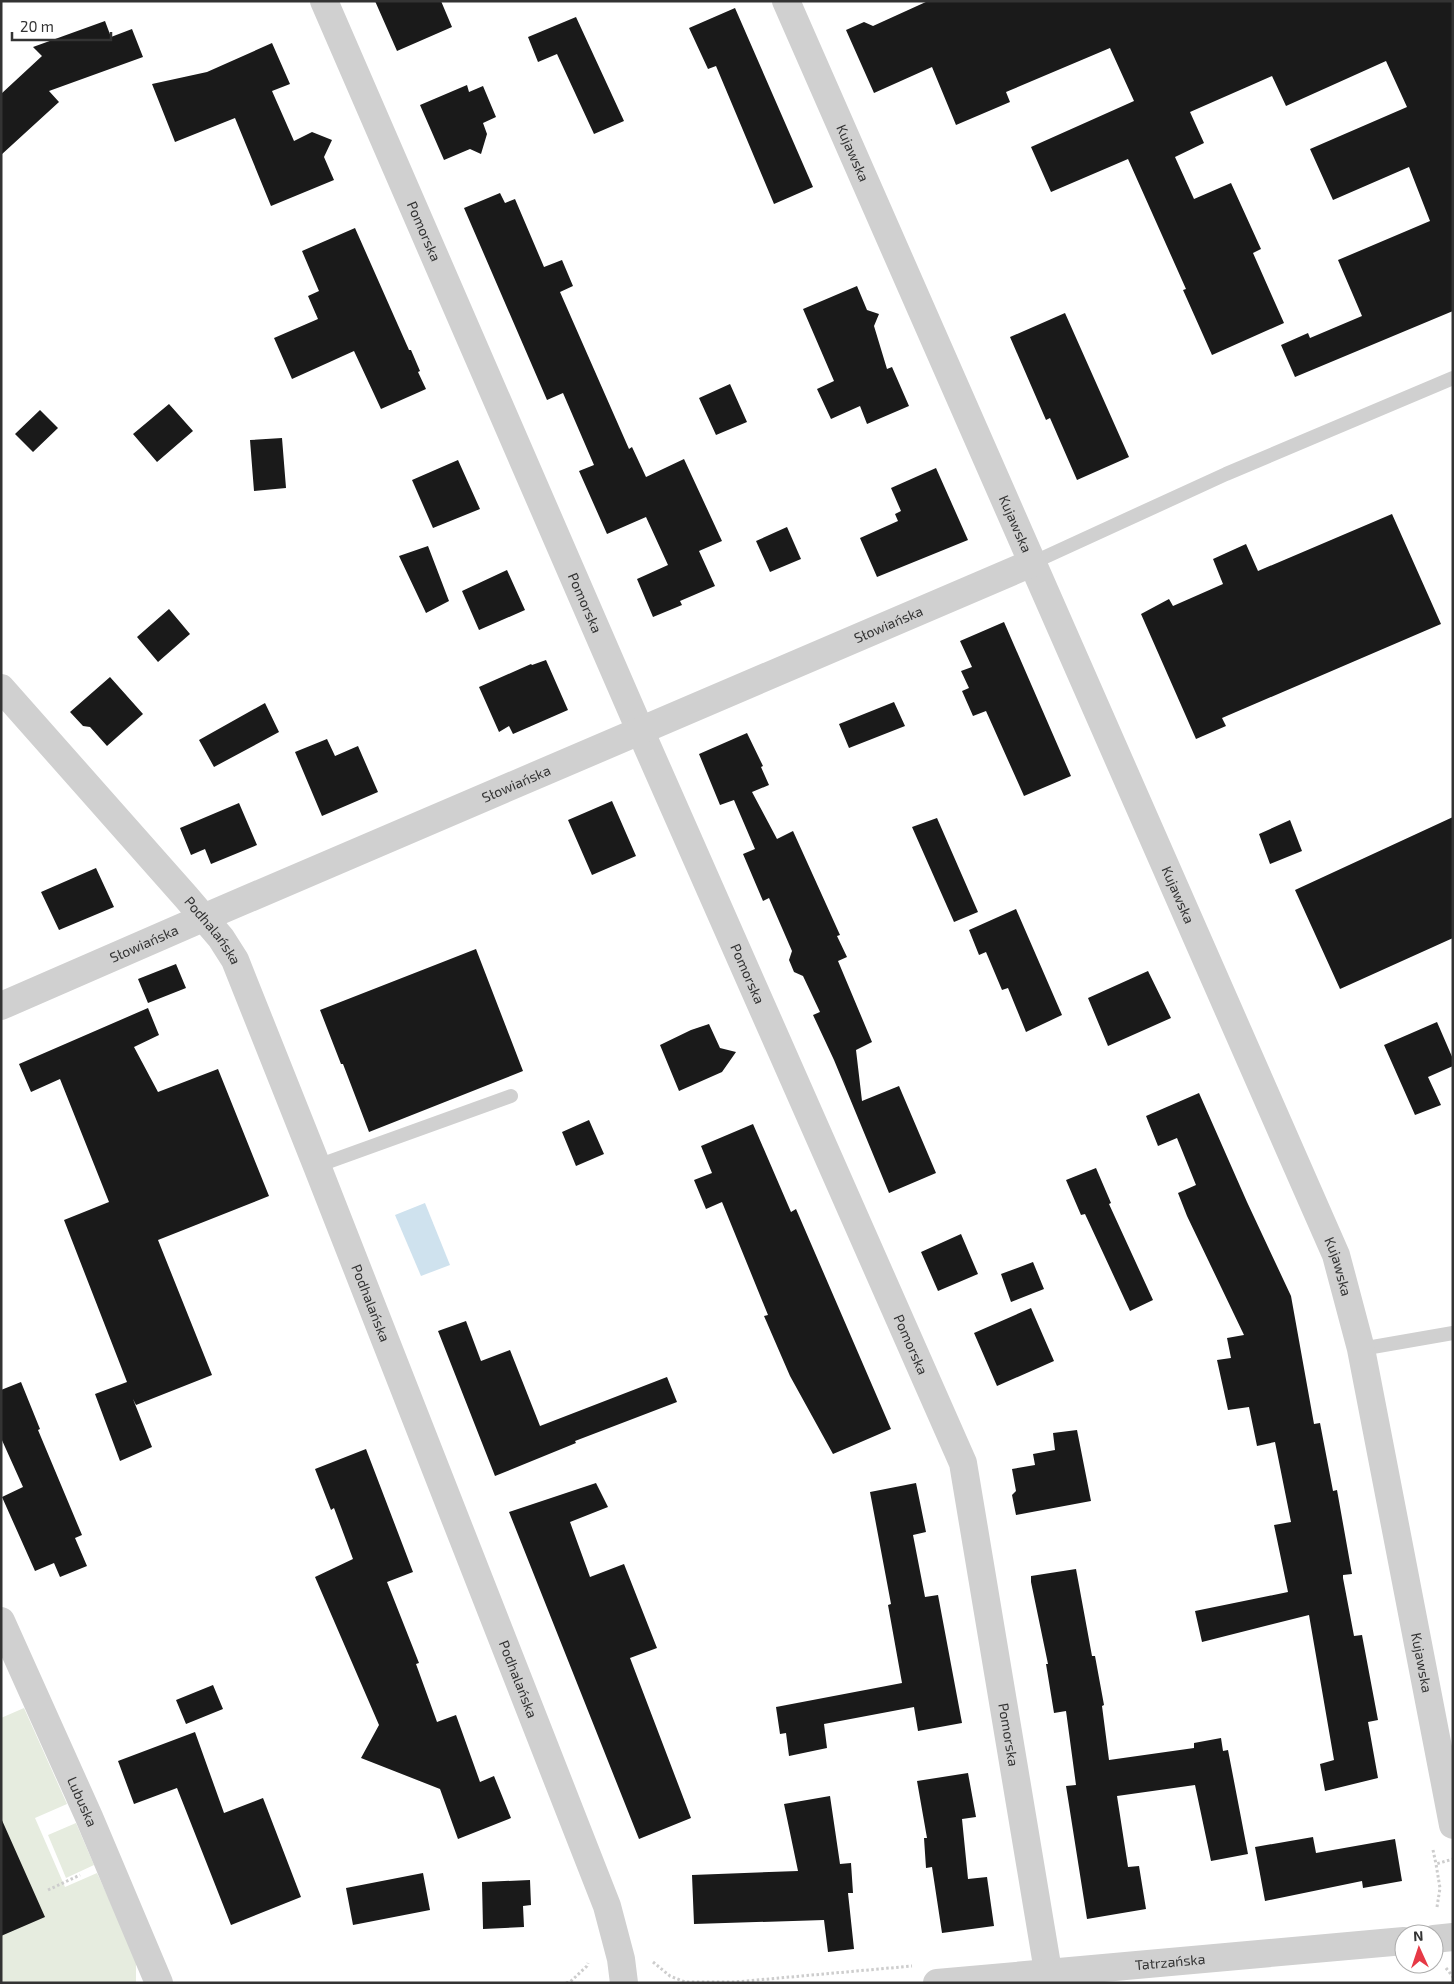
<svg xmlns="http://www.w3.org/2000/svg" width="1454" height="1984" font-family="'Exo 2',sans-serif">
	<rect width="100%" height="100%" fill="#fff"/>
	<path fill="#e6ecdf" d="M24,1708L67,1804L35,1818L65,1887L97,1873L136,1958V1983H1V1718Z
		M76,1823L94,1865L66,1878L48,1835Z"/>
	<path fill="#cfe2ee" d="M425,1203L450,1265L421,1276L395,1215Z"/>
	<path fill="#1a1a1a" d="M375,1H441L452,27L397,51Z
		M928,1H1453V311L1295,377L1281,345L1308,333L1310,338L1362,316L1338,260L1430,221L1409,167L1333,200L1310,149L1407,107L1386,61L1286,106L1272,76L1190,112L1204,143L1175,157L1194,199L1231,183L1261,249L1253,253L1284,323L1212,355L1183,290L1186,289L1128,159L1051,192L1031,147L1134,101L1110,48L1006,92L1010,102L956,125L932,67L874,93L846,30L864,22L873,26Z
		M735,8L813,187L774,204L716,66L708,69L689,28Z
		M576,17L624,121L594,134L557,54L538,62L528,37Z
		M105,21L111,37L132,29L143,57L49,91L59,102L1,155V94L42,56L33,47Z
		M272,43L290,84L272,91L294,141L312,132L332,140L324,157L334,180L271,206L235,118L175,142L152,84L207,72Z
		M467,85L469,92L483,86L496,117L483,123L487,134L481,154L470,149L444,160L420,105Z
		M500,193L505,203L515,199L544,267L562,260L573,286L560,292L629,449L632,447L646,477L684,459L722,541L699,551L715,586L680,601L682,605L653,617L637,579L668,565L646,517L607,534L579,471L594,465L563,393L547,400L464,208Z
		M355,228L409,350H411L420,371L418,372L426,389L381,409L354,351L292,379L274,338L318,319L308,296L319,291L302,251Z
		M857,286L867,310L879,314L874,326L887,369L892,367L909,406L867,424L860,406L831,419L817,389L834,381L803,309Z
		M1065,313L1129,457L1077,480L1050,418L1046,420L1010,337Z
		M730,384L747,422L716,435L699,398Z
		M169,404L193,431L157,462L133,434Z
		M40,410L58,428L33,452L15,434Z
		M282,438L286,488L254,491L250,440Z
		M458,460L480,509L433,528L412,480Z
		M936,468L968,540L877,577L860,538L898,521L895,514L901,511L891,488Z
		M1392,514L1441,624L1222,718L1226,726L1196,739L1141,614L1169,599L1173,606L1223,584L1213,559L1246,544L1258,571Z
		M787,527L801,559L770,572L756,541Z
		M428,546L449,601L426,613L399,556Z
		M507,570L525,610L479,630L462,591Z
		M169,609L190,634L158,662L137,637Z
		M1004,622L1071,776L1024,796L986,711L973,716L962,691L969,688L961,671L972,667L960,641Z
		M546,660L568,710L513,734L509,726L499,732L479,687L531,664L532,665Z
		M110,677L143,714L107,746L90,727L83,726L70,712Z
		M894,702L905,726L849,748L839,724Z
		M265,703L279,732L214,767L199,740Z
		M747,733L763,766L761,767L769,785L752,792L777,839L793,831L840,935L837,936L847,957L838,961L872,1042L856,1050L862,1101L899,1086L936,1173L889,1193L834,1060L813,1015L820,1012L803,976L794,972L789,960L792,951L769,898L763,901L743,854L755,849L734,800L720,805L699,754Z
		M327,739L335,756L358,746L378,792L322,816L295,752Z
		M612,801L636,856L592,875L568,820Z
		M239,803L257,845L211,864L205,849L191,855L180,828Z
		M1453,817V938L1340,989L1295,890Z
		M937,818L978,912L954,922L912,827Z
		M1290,820L1302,851L1270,864L1259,834Z
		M96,868L114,907L59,930L41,892Z
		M1016,909L1062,1015L1026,1032L1008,988L1002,990L986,952L979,955L969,930Z
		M476,949L523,1071L369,1132L343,1064H341L320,1010Z
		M176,964L186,988L148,1003L138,979Z
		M1148,971L1171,1018L1108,1046L1088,998Z
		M148,1008L159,1035L134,1047L158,1092L218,1069L269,1196L158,1240L212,1375L136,1405L133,1399L152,1447L120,1461L95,1394L127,1382L64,1220L109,1202L60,1079L31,1092L19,1064Z
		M1437,1022L1453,1059V1066L1428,1077L1441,1105L1415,1115L1384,1045Z
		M709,1024L720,1048L736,1052L722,1072L679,1091L660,1045L691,1030Z
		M1199,1093L1247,1202L1291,1296L1314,1424L1320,1423L1333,1491L1337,1490L1352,1574L1343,1575V1578L1354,1636L1362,1635L1378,1720L1368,1722L1378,1778L1325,1791L1320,1764L1334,1760L1309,1615L1202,1642L1195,1611L1288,1592L1274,1525L1291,1522L1275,1442L1257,1446L1249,1407L1228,1410L1217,1360L1231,1358L1227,1338L1244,1335L1187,1216L1178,1193L1196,1185L1177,1138L1158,1146L1146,1116Z
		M589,1120L604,1154L576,1166L562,1132Z
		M753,1124L791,1212L796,1209L891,1429L833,1454L790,1376L764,1316L768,1315L722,1202L706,1209L694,1180L712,1173L701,1146Z
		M1096,1168L1111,1203L1109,1204L1153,1300L1130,1311L1085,1214L1081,1215L1066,1180Z
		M961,1234L978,1274L938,1291L921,1252Z
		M1033,1262L1044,1289L1011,1302L1001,1274Z
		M1031,1308L1054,1361L997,1386L974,1333Z
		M466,1321L481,1361L510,1350L540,1426L667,1377L677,1402L575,1441L576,1443L495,1476L438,1331Z
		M21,1382L40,1429L38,1430L82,1535L75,1538L87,1566L60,1577L54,1563L35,1571L2,1497L23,1487L1,1438V1390Z
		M1077,1430L1091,1501L1016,1515L1012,1495L1016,1491L1012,1469L1035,1465L1033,1454L1055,1450L1053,1433Z
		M366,1449L413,1572L387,1582L419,1663L416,1664L437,1722L456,1715L480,1782L494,1776L511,1818L458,1839L440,1789L361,1758L379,1725L315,1577L353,1559L334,1508L331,1510L315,1469Z
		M596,1483L608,1507L570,1522L590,1577L624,1564L657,1648L630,1658L691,1818L639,1839L509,1512Z
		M916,1483L926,1532L913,1535L925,1597L938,1595L962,1723L918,1731L914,1707L824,1724L827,1748L789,1756L786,1733L780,1734L776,1707L902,1683L888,1605L891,1604L870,1492Z
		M1076,1569L1092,1656H1095L1104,1705L1102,1706L1109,1760L1194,1748V1743L1221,1738L1223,1751L1228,1750L1248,1854L1211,1861L1195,1785L1117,1796L1128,1867L1139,1866L1146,1909L1087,1919L1066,1786L1076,1785L1066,1711L1054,1713L1046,1664H1048L1031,1582V1576Z
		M213,1685L223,1709L186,1724L176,1700Z
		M195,1732L224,1813L263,1798L301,1897L231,1925L177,1788L134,1804L118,1761Z
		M968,1773L976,1817L962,1819L968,1879L987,1877L994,1926L942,1933L932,1867L926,1868L924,1838H927L917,1781Z
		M830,1796L840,1864L851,1863L853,1893H848L854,1949L828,1952L824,1920L694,1924L692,1875L798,1871L784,1804Z
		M1,1818L45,1917L1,1936Z
		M1313,1837L1316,1853L1395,1839L1402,1881L1363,1888L1362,1881L1265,1901L1255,1847Z
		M423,1873L430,1910L353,1925L346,1888Z
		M530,1880L531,1905L523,1906L524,1927L483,1929L482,1882Z"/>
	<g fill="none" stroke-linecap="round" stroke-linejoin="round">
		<path stroke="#cdcdcd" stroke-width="3" stroke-dasharray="2.5 2.5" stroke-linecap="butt" d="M1433,1850L1436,1864
			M48,1890L80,1875
			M1437,1907L1440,1888L1436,1864L1453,1859
			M653,1962L670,1976L685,1982H735L912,1966
			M1446,1968L1453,1977
			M566,1983L570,1982L587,1966L588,1963"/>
		<path stroke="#d0d0d0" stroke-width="14" d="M1032,563L1226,474L1453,378
			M317,1166L511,1096
			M1361,1349L1453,1333"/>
		<g stroke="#d0d0d0" stroke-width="28">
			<path id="s1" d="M324,1L640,730L963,1463L1050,1983"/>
			<path id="s2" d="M786,1L1336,1255L1361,1349L1453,1825"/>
			<path id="s3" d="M1,688L186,897L221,938L235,960L317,1166L607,1906L621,1959L624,1983"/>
			<path id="s4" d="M1,1006L203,918L1032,563"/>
			<path id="s5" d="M1,1621L89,1817L159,1983"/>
			<path d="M1434,1939L1453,1937"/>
			<path id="s6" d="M937,1983L1404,1941"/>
		</g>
	</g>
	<g text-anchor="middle" stroke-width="5" stroke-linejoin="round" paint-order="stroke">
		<g font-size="14" fill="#333" stroke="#fff">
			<text dy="5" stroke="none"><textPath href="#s2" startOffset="166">Kujawska</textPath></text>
			<text dy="5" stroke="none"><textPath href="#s1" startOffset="251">Pomorska</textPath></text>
			<text dy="5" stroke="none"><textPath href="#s2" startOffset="571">Kujawska</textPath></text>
			<text dy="5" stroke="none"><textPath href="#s1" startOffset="656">Pomorska</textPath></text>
			<text dy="5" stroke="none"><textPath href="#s4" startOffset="966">Słowiańska</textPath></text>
			<text dy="5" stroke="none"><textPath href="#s4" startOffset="561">Słowiańska</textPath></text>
			<text dy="5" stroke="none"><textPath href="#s2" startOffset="976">Kujawska</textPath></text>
			<text dy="5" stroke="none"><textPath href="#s3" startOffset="322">Podhalańska</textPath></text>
			<text dy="5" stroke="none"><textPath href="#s4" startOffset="156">Słowiańska</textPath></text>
			<text dy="5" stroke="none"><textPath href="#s1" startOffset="1061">Pomorska</textPath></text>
			<text dy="5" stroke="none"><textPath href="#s2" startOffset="1381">Kujawska</textPath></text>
			<text dy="5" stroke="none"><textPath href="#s3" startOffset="728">Podhalańska</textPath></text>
			<text dy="5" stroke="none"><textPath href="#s1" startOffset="1466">Pomorska</textPath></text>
			<text dy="5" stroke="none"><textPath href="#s2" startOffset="1786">Kujawska</textPath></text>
			<text dy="5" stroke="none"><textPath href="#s3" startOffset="1132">Podhalańska</textPath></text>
			<text dy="5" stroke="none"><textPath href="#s1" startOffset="1871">Pomorska</textPath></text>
			<text dy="5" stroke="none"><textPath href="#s5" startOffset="198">Lubuska</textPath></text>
			<text dy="5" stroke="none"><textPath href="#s6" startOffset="234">Tatrzańska</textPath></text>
		</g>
	</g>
	<rect width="1454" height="1984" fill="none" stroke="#333333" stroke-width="5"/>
	<g transform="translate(1419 1949) rotate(357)"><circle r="24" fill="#ffffff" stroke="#adadad"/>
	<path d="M0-4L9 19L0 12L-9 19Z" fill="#e63946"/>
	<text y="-8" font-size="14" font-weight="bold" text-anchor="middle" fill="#333333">N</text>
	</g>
	<path d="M12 32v8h99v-8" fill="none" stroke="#333333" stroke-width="2.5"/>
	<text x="20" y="32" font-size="15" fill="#333333" stroke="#ffffff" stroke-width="4" paint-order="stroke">20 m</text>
</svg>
